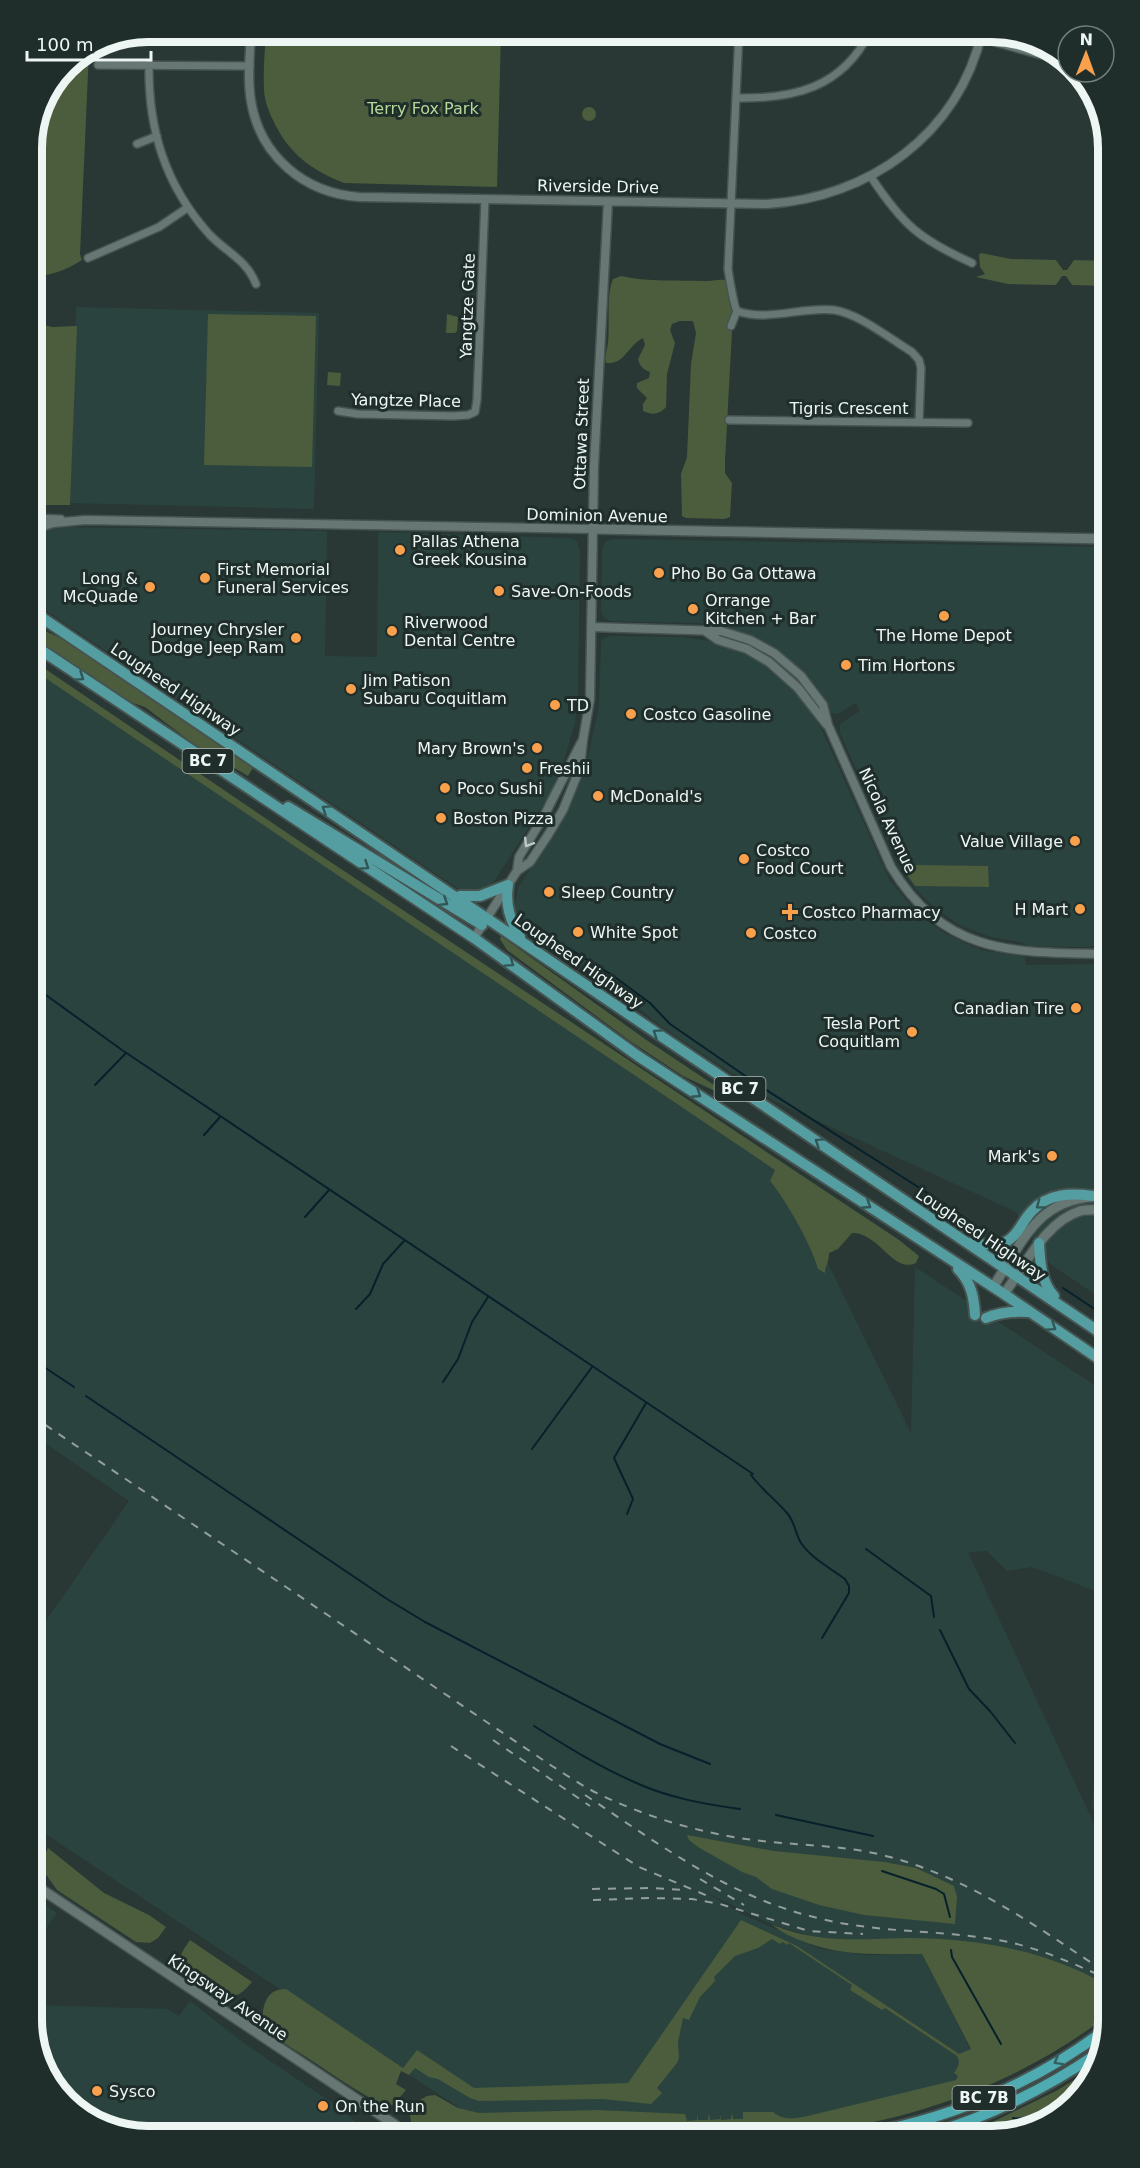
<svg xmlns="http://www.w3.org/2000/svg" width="1140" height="2168" font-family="'DejaVu Sans',sans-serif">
	<rect width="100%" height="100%" fill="#293835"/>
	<path fill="#2b433e" d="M76,307L319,313L314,509L70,503Z
		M64,527L327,531L325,656L377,657L378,532L569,538L577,541L580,551L578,694L575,723L562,767L552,791L495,880L488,888L477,892L460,890L32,601V535L45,530Z
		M613,539L1108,547V944L1086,947L1028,946L1021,942L991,937L974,931L958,924L936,909L917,891L899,866L840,733V724L860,711L856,703L838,714L831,713L820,696L797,669L734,631L699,623L611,621L604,618L601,612L602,549L606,541Z
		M609,636L681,637L718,642L740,649L764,662L796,690L821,728L890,881L917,913L944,933L981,950L1025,957L1026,965L1108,964V1303L1050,1264L1016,1212L772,1100L662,1027L620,993L518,923L514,910L518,888L561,821L586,765L599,706L601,642L603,639Z
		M32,667L784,1174L911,1433L915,1267L1108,1394V1840L1092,1807L1099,1732L1101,1593L1032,1567L1007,1571L987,1551L968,1552L1108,1854V1967L1098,1980L1050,1960L997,1946L946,1939L844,1941L811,1936L773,1925L703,1891L744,1915L821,1949L865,1955L922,1954L984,2076L807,2128L502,2136L32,1825V1641L129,1501L32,1434Z
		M32,1895L57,1913L32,1948Z
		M190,2001L245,2044L344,2111L369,2136H140L83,2117L40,2065L32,2020V2003L35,2005L167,2009L179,2016Z"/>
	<path fill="#4b5d3d" d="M266,32H501L497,187L344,183C311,170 288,153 273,120C268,110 264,99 264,88C263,69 265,50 266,32Z
		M89,50L80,254L82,260C65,271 51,275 32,277V140L40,103L66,65Z
		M582 114a7 7 0 1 1 14 0a7 7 0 1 1-14 0Z
		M981,253L1011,259L1056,260L1063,270H1067L1074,260L1108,261V286L1072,285L1066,276H1062L1056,285L1008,284L976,277L985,274L980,267L979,255Z
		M621,276C648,282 677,280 705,281C713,281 721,278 728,281L733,313C727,321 726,323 732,331L725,461V473L732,483L730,517L725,519L686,518L682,516L681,474L687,457L691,364L696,333L693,321H680L672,324L670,330L675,343L667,374L666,407C659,415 652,415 643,411V404L647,398L637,388V383L649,378L650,372C643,369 640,367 638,359L645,345L643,338C628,345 625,365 606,363C604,356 607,350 608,343C610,324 606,295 613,279Z
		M208,314L316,316L312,467L204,465Z
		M447,314L458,317L457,331L455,333H446Z
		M32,322L52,327L77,326L70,505H32Z
		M328,372L341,373L340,386L327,385Z
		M32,625L69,642L254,766L248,776L195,745L145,707L124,700L32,638Z
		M32,660L308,847L899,1240L919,1256L916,1263C893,1274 880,1233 852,1233L838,1249L829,1253C829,1264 825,1265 825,1273L818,1269C812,1246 786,1200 770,1181L775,1170L32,669Z
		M916,865L988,866L989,887L915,886L902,867Z
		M501,936L645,1039L717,1087L713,1090L683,1076L630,1041L507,950L500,939Z
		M687,1835L774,1851L884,1862L916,1868L954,1886L957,1897L955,1924L864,1915L819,1905L772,1889L756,1877L742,1872L698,1847L689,1840Z
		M48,1848L104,1893L149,1915L166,1927L158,1938L150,1943L136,1942L57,1890L40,1866Z
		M741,1920L797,1946L959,2054L971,2049L922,1954C877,1954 839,1957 797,1939C788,1935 779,1931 773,1925C819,1944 861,1939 909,1938C977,1938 1050,1951 1108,1986V2015C1011,2090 890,2130 767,2136C726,2138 685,2136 644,2136C570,2136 496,2136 422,2136L412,2128L410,2115L418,2101L427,2096L435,2095L458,2108L479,2113L598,2110L685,2114L687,2121L697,2120V2113L698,2120H708L709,2113L710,2120L720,2119V2114L721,2120L731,2119L732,2112L733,2119H743V2112H773C785,2122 798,2118 812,2115L956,2080L958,2076L954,2073C958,2067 961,2063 957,2056L885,2008L882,2010L850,1990L852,1985L789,1943L788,1945L782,1942L780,1944L772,1939L758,1948L735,1956L714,1977L715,1981L700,1997L689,2020L683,2018L678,2042L679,2058L677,2063L657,2088L662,2093L651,2104L603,2099L479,2101L470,2098L438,2079L429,2077L415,2068L409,2075L401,2071L396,2084L406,2090L394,2104L387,2107C357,2092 331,2073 303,2055C291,2047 274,2039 266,2026C262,2019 262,2011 265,2003C269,1993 275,1989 286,1989L403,2068L417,2050L474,2088L628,2083Z
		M190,1940L252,1982C246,1989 240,1996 229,1997C214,1998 180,1977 180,1961C180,1953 186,1946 190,1940Z
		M1094,2068L1089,2085L1037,2128L992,2136H964L1056,2091Z"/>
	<path fill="#06212b" d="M940,1201L944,1202L976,1225L979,1227L977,1229L964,1226L937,1206Z"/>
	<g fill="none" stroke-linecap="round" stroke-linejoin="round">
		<path stroke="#06212b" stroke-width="2" d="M534,927L612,975L650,1003L670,1024L757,1084L940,1201
			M32,985L122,1050L753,1474
			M95,1085L126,1053
			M204,1135L220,1117
			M305,1217L329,1190
			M1063,1288L1108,1318
			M356,1309L370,1294L383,1264L404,1241
			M32,1359L74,1387
			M443,1382L458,1359L472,1322L488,1297
			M86,1396L387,1599L425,1622L660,1744L710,1764
			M532,1449L592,1367
			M751,1475C762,1490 775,1499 787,1513C795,1522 795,1533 801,1543C811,1558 830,1568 845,1579L849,1586V1593L822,1638
			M627,1514L633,1499L614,1458L646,1403
			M866,1549L931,1596L934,1617
			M940,1630L969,1689L990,1711L1015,1743
			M534,1726C566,1746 598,1766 632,1781C665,1797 703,1804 740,1809
			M776,1815L873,1836
			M882,1871L936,1889L944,1894L950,1917
			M951,1950L952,1957L1001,2044
			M1073,2098L1075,2097
			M1013,2118C1026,2122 1040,2107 1054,2114
			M369,2133L372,2136"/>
		<defs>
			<path id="minor" d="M980,38L1041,55
				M149,64C148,129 165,185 209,234C227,253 246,259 256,284
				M98,65L250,66
				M736,98C794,99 842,88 870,32
				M137,144L157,136
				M871,177C903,225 919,239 972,263
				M88,258L159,227L187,208
				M737,311C767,322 804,306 834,310C860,314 890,339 912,352L919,360L921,368L919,422
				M731,326L737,311C734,307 729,276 728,269L739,32
				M338,411L358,414L454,416L468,415L475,412L477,400L485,199
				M729,420L968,423
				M32,518L61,519"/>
			<path id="tertiary" d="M251,32C250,54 247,78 251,101C260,156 304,193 359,197L767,204C869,198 959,134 982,32
				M32,530L53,523L85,520L593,529
				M591,627L721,631L750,640L774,653L801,676L823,705L828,725L891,867C946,957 1015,952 1108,954
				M705,631L718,640L747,649L769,662L798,688L827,725
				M517,871L519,857L544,816L581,743
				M474,938L517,871L530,862L548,835L563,810L580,768L583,740L590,699L594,466L608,202"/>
			<path id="secondary" d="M593,529L1108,539
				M993,1287C1026,1236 1039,1195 1108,1196
				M1004,1294C1024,1267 1046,1221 1080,1211C1089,1209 1099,1210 1108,1210
				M32,1883L394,2124L407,2136"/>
			<path id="primary" d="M32,611L1108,1338
				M32,644L474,938L638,1056L1004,1294L1108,1365
				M288,807L482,925
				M508,885C505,905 510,920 520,937
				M460,896H480L508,885
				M971,1243C980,1244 990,1246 1000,1244C1017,1240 1021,1222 1032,1211C1048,1193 1071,1193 1093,1196
				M1039,1243C1040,1262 1041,1282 1054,1296
				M958,1269C971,1282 974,1297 975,1315
				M986,1318C1000,1312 1014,1311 1029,1312"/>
			<path id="trunk" d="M850,2136C941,2123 1033,2085 1106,2029
				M923,2136C986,2118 1044,2090 1098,2053"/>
		</defs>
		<use href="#minor" stroke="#465350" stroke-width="10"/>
		<use href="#tertiary" stroke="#465350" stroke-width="11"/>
		<use href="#secondary" stroke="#465350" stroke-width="12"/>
		<use href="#primary" stroke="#465350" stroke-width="14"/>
		<use href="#trunk" stroke="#465350" stroke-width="14"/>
		<use href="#minor" stroke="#677874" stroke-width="7"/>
		<use href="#tertiary" stroke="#677874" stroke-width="8"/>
		<use href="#secondary" stroke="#677874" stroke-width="9"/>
		<use href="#primary" stroke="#549ea2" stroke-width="10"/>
		<use href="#trunk" stroke="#4eabb2" stroke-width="10"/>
		<path stroke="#939f9c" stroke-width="2" stroke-dasharray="8 8" stroke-linecap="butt" d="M32,1416L552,1766C568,1776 585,1788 603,1796C647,1817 698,1832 746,1839C793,1846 843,1844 890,1857C971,1879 1039,1928 1108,1974
			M493,1740L590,1806
			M451,1746L639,1867L708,1896
			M585,1795C665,1848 731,1899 826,1920C883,1933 941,1930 998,1940C1033,1946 1065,1960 1097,1974
			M700,1879L744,1905
			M592,1889L653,1888L682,1890
			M593,1900L649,1898L692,1899L720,1904L809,1931L863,1934"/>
	</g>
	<defs><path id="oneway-chevron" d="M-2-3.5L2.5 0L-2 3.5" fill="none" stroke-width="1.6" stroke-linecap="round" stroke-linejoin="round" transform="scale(1.5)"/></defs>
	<g stroke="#325555">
		<use href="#oneway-chevron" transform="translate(80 677) rotate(34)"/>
		<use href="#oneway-chevron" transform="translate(326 809) rotate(-146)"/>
		<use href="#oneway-chevron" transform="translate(365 866) rotate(34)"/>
		<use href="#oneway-chevron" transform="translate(444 902) rotate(32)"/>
		<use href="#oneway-chevron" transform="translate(510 963) rotate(35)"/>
		<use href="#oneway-chevron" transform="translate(657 1033) rotate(-146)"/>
		<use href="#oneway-chevron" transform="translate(697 1094) rotate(33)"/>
		<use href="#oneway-chevron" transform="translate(819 1142) rotate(-146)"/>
		<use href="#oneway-chevron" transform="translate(867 1205) rotate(33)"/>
		<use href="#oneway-chevron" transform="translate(1040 1205) rotate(144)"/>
		<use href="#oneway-chevron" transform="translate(1052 1327) rotate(34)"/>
	</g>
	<use stroke="#becac7" href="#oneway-chevron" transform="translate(528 843) rotate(122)"/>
	<use stroke="#326061" href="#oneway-chevron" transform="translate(1058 2061) rotate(151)"/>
	<g fill="#f9a04d" stroke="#1f2e2b" stroke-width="2">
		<circle cx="400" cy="550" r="6"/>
		<circle cx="659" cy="573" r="6"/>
		<circle cx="205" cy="578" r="6"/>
		<circle cx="150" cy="587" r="6"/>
		<circle cx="499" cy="591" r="6"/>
		<circle cx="693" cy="609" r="6"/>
		<circle cx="944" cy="616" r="6"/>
		<circle cx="392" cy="631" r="6"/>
		<circle cx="296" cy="638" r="6"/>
		<circle cx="846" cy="665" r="6"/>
		<circle cx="351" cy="689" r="6"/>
		<circle cx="555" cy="705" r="6"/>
		<circle cx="631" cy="714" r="6"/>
		<circle cx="537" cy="748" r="6"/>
		<circle cx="527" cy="768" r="6"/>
		<circle cx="445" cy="788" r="6"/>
		<circle cx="598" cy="796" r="6"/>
		<circle cx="441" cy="818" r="6"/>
		<circle cx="1075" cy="841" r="6"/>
		<circle cx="744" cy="859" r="6"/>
		<circle cx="549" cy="892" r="6"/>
		<circle cx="1080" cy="909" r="6"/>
		<path d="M787 903h6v6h6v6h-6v6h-6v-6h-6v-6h6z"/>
		<circle cx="578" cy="932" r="6"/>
		<circle cx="751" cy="933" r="6"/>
		<circle cx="1076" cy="1008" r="6"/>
		<circle cx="912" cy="1032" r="6"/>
		<circle cx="1052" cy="1156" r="6"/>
		<circle cx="97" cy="2091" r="6"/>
		<circle cx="323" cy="2106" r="6"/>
	</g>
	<g text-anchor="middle" stroke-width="6" stroke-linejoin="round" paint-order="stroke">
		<g fill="#1f2e2b" stroke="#afbab7" stroke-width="1.5">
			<rect x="182.5" y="749" width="51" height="24" rx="4.5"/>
			<rect x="714.5" y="1077" width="51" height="24" rx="4.5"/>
			<rect x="952.5" y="2086" width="63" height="24" rx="4.5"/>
		</g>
		<g font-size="15" font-weight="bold" fill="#edf6f3">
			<text x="208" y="766">BC 7</text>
			<text x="740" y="1094">BC 7</text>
			<text x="984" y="2103">BC 7B</text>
		</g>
		<g font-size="16" fill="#b5d898" stroke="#1f2e2b">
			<text x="423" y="114">Terry Fox Park</text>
		</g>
		<g font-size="16" fill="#edf6f3" stroke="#1f2e2b">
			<text transform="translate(598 186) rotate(1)" y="6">Riverside Drive</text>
			<text transform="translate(467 306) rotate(-88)" y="6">Yangtze Gate</text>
			<text transform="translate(406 400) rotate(1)" y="6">Yangtze Place</text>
			<text x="849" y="414">Tigris Crescent</text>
			<text transform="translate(581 434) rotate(-88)" y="6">Ottawa Street</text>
			<text transform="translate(597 515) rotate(1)" y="6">Dominion Avenue</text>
			<text transform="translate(176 689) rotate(34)" y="6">Lougheed Highway</text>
			<text transform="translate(888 820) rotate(65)" y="6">Nicola Avenue</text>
			<text transform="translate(579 961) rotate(35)" y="6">Lougheed Highway</text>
			<text transform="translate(981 1234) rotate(34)" y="6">Lougheed Highway</text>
			<text transform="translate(228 1997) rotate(34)" y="6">Kingsway Avenue</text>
		</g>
		<g font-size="16" fill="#edf6f3" stroke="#1f2e2b" text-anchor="start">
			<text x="412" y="547">Pallas Athena<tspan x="412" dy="18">Greek Kousina</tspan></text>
			<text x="217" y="575">First Memorial<tspan x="217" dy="18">Funeral Services</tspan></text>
			<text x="671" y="579">Pho Bo Ga Ottawa</text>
			<text x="138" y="584" text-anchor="end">Long &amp;<tspan x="138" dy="18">McQuade</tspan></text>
			<text x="511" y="597">Save-On-Foods</text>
			<text x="705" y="606">Orrange<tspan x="705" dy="18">Kitchen + Bar</tspan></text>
			<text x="404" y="628">Riverwood<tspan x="404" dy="18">Dental Centre</tspan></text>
			<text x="284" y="635" text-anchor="end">Journey Chrysler<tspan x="284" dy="18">Dodge Jeep Ram</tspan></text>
			<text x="944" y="641" text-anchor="middle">The Home Depot</text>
			<text x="858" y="671">Tim Hortons</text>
			<text x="363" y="686">Jim Patison<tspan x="363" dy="18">Subaru Coquitlam</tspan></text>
			<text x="567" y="711">TD</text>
			<text x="643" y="720">Costco Gasoline</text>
			<text x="525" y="754" text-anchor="end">Mary Brown's</text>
			<text x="539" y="774">Freshii</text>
			<text x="457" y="794">Poco Sushi</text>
			<text x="610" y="802">McDonald's</text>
			<text x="453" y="824">Boston Pizza</text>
			<text x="1063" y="847" text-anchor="end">Value Village</text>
			<text x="756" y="856">Costco<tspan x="756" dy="18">Food Court</tspan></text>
			<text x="561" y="898">Sleep Country</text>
			<text x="1068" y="915" text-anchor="end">H Mart</text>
			<text x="802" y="918">Costco Pharmacy</text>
			<text x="590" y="938">White Spot</text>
			<text x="763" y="939">Costco</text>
			<text x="1064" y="1014" text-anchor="end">Canadian Tire</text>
			<text x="900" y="1029" text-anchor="end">Tesla Port<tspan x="900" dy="18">Coquitlam</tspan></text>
			<text x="1040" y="1162" text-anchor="end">Mark's</text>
			<text x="109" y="2097">Sysco</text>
			<text x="335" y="2112">On the Run</text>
		</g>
	</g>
	<path d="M0 0H1140V2168H0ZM148 42H992A106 106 0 0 1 1098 148V2020A106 106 0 0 1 992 2126H148A106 106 0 0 1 42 2020V148A106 106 0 0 1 148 42Z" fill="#1f2e2b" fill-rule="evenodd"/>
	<path fill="none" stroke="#edf6f3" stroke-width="8" d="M148 42H992A106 106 0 0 1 1098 148V2020A106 106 0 0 1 992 2126H148A106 106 0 0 1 42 2020V148A106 106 0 0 1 148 42Z"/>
	<g transform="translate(1086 54) rotate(1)"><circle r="28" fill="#1f2e2b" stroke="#717e7b" stroke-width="1.5"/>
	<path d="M0-4.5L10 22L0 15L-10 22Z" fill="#f9a04d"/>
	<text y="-9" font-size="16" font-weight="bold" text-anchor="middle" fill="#edf6f3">N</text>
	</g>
	<path d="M27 51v9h124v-9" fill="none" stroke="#edf6f3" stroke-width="3"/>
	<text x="36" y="51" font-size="18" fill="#edf6f3" stroke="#1f2e2b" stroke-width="4.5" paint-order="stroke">100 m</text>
</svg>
